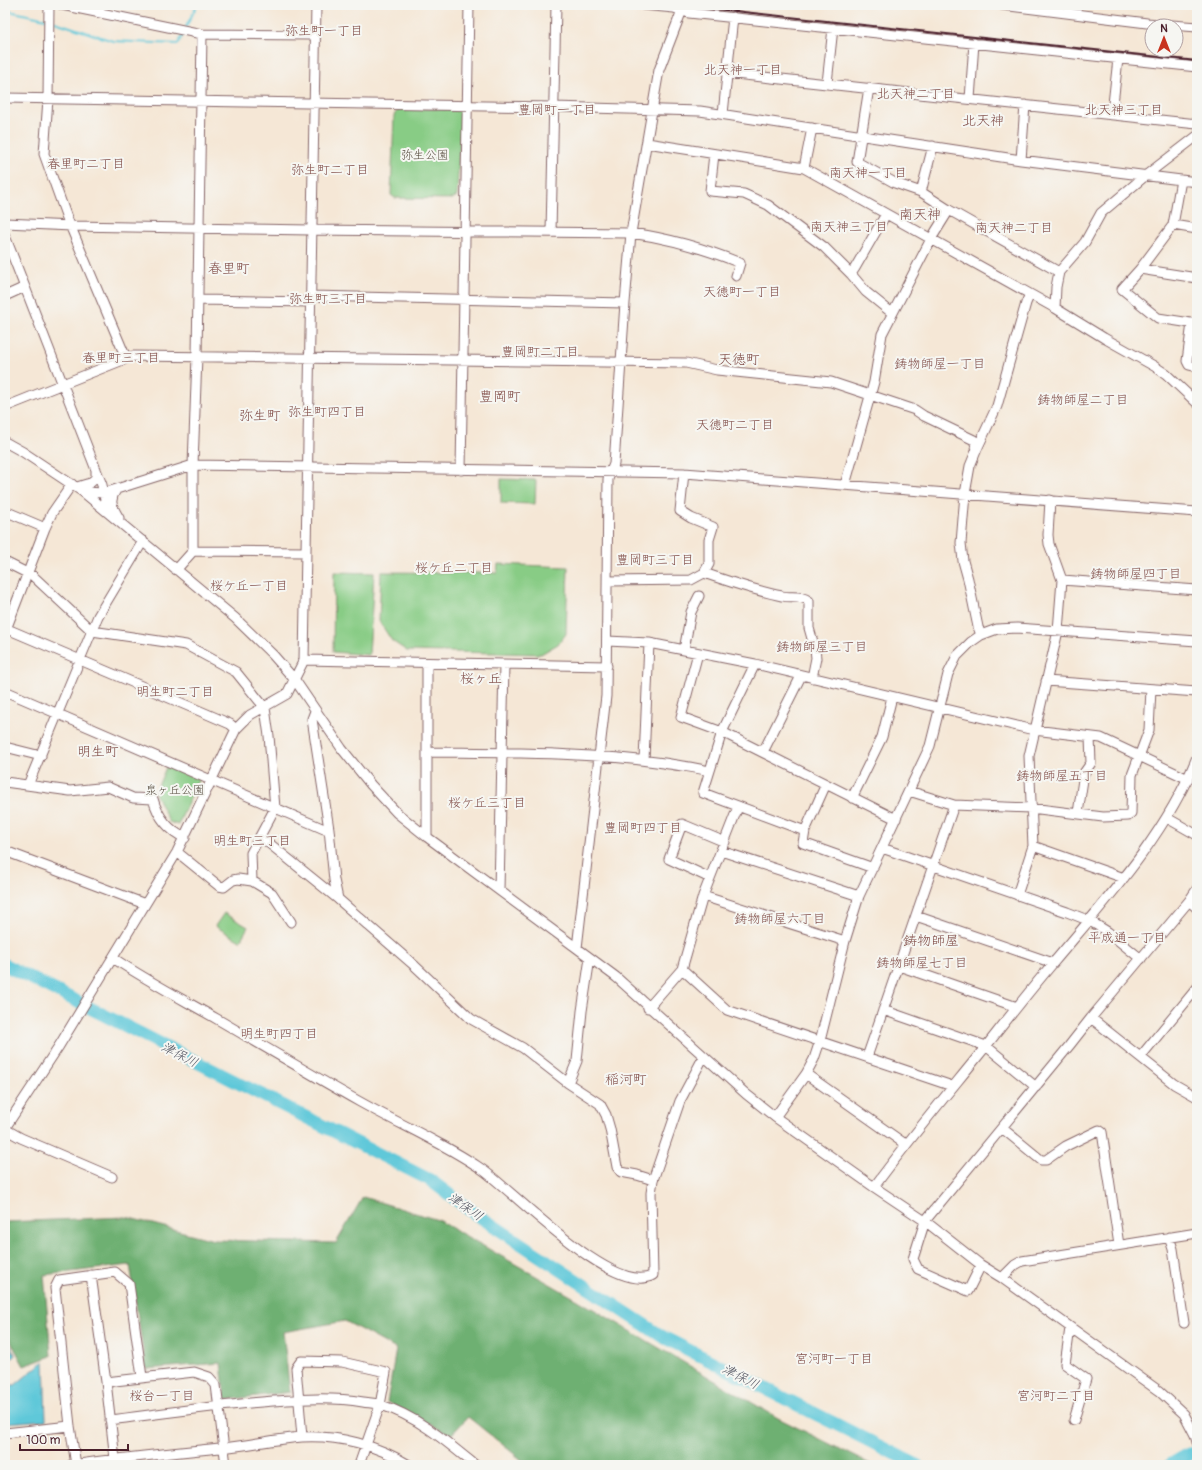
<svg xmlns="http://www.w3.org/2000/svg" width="1202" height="1470" font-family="Pangolin,'Klee One',sans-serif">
	<rect width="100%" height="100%" fill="#f6f6f2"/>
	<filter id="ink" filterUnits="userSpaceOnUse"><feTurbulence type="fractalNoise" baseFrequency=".025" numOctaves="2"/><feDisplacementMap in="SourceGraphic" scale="8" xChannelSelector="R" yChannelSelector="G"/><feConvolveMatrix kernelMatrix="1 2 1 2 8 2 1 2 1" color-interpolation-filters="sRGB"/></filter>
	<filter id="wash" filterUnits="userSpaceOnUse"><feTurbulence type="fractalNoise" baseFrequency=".012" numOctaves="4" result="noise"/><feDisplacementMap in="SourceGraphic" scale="16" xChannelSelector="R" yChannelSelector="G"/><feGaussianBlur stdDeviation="0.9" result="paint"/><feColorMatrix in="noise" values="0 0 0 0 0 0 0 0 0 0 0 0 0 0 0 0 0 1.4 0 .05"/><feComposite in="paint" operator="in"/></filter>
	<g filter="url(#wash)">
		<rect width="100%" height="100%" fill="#f5e7d6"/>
		<path fill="#88cc85" stroke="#697658" d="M399,109H458L461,114L457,196L452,199L395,198L391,195L394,115Z
			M501,479L536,480L535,504L501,503Z
			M498,564L568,567L566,634L558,644L541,654L407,651L392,641L379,621L381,572L497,573Z
			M334,572L374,573L369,655L333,652Z
			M167,765L199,779L178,825L169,822L155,793Z
			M224,913L248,927L240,941L215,926Z"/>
		<path fill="#6eb072" stroke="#5c684e" d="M363,1197L438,1220L578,1300L778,1418L872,1465H528L468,1417L451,1435L387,1402L396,1349L345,1321L283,1332L290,1392L225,1400L221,1363L146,1369L130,1265L44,1275L51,1356L24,1366L5,1331V1222L126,1217L214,1240L336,1243Z"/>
		<path fill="#5ec8d9" stroke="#547482" d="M5,1334L15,1355L5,1366Z
			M44,1361L46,1420L5,1423V1385H15Z"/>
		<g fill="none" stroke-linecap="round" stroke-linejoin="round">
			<path stroke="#5ec8d9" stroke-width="2" d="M5,13L9,11L46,19
				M52,21L113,41L178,44L184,33
				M186,27L197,5"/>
			<path stroke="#5ec8d9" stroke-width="13" d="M5,965L430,1180L471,1211L663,1337L917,1465
				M1170,1465L1189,1454L1197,1453"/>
		</g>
	</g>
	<g filter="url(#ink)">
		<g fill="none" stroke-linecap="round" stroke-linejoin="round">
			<defs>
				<path id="minor" d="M49,5L48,99L44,154L67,218L126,358
					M62,5L202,34L315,35
					M643,5L674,8L689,13L1197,67
					M1002,5L1147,23L1197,27
					M726,73L1197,124
					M827,83L833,28
					M869,88L857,162L895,183L921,192
					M5,98L553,107L700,111L1021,160L1197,182
					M970,99L974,43
					M1112,113L1118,59
					M723,114L733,17
					M647,143L804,168L1055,308L1104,338L1154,366L1166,374L1197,403
					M933,146L921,192L949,210L1059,272
					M714,154L710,191L744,194L768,205L824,247L851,274L866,292L892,313
					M1021,160L1025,105
					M804,168L812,128
					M1181,180L1173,225L1140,269L1122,289L1158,318L1197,324
					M5,223L72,226L311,230L631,233C668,238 706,249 740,263L736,276
					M1173,225L1197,229
					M551,232L556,5
					M5,236L102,485L107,510
					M1140,269L1197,278
					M851,274L855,268L886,214
					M5,296L25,287
					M311,296L625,303
					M198,300L311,302
					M1055,308L1056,287L1059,272L1085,242L1101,213L1145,176L1197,136
					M1192,323L1187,361L1189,365L1197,367
					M5,407L133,356L686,363L717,370L831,382L915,410L924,416L974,440L977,449
					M5,442L23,452L83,492L235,618L273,655L295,680L342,749L371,785L397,813L427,837L616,977L746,1094L775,1117L874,1187L925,1221L981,1265L1002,1278L1159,1391L1184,1414L1195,1435L1197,1442
					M461,470L469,5
					M845,485L874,382L882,334L931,239L949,210
					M77,487L90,483L96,478V469
					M116,490C108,501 113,508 119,518
					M85,492L104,493L193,465L684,473L1197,512
					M5,511L45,528
					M193,551L306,552
					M5,562L33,576L92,631L186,645L236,672L265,708L269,736L275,808L251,853L252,881
					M176,570L193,551V465L197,356L202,34
					M704,573C730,582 756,591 782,596C791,598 802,595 809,601V628L815,649L816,658L812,678
					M1062,580L1197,590
					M607,581L691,580L704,573L709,564V540L713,527L691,518L680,511L684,473
					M5,628L207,714L230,724L236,729
					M5,632L45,528L52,513L72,484
					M981,635L978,627L968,579L963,561L961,543L965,494L970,466L977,449L997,406L1026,303L1030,294
					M607,641L649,643L755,664L1034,730L1101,738L1188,779
					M684,650L691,612L699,596
					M698,653L681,717L722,732L896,819
					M304,660L607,666
					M427,663V837
					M755,664L722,732L703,793L805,831L826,784
					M1046,681L1197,692
					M5,691L324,829H329
					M315,711L312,719L329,829L334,880L338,899L415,966L471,1019L523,1048L568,1083L600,1104L606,1115L610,1129L617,1167L621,1172L637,1175L653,1180
					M5,747L41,756
					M428,752C506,753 586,752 664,763C679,766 695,767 709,771
					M763,752L801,676
					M644,760L649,643
					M5,782L70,791L108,787L133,798L153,799C158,817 168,830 185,838
					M28,785L98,616L143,541
					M909,791L954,805L1031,808L1103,817L1128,816L1131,813L1132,775L1149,730L1151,689
					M852,798L882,737L892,697
					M1078,813L1084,773L1091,763L1090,737
					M1167,818L1197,835
					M805,831L803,843L873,868
					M260,836L338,899
					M1033,846L1124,878
					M882,848L1067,912L1090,921L1108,932L1141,959
					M5,851L145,904
					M721,851L859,896
					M177,852L219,886L224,887L233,880L238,879L252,881L272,893L291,922
					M710,878L669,859L682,824L725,842
					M499,890L504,665
					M1017,895L1033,846L1029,756L1058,631L1062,580L1049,544L1048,535L1050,500
					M703,896L845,941
					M1189,901L1197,908
					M916,916L1053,963
					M577,948L606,696L608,479L614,464L625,303L631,233L659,70L684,5
					M113,958C146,980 182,999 217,1019C265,1047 312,1075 360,1102C401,1125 444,1143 483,1170C514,1192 615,1298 653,1275L651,1193L653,1180L680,1101L704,1056
					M899,966L1017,1007
					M682,969L727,1010L952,1086
					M648,1008L682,969L703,896L738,807
					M883,1010L986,1046L1036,1087
					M1091,1018L1174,1084L1197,1097
					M1141,1056L1197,988
					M867,1057L954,805
					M806,1074L905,1144
					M568,1083L577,1061L582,1011L590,958
					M775,1117L806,1074L814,1059L820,1041L845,941L859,896L930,746L948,674L957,656L971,642L981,635L997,629L1017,628L1197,641
					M5,1128L59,1046L177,852L236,729L250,715L287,694L304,660L316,5
					M1002,1128L1041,1160H1046L1066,1146L1099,1130L1102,1132L1119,1245
					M5,1129L21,1138L112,1177
					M874,1187C910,1138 949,1092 987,1045C1009,1017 1031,989 1054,962C1107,899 1166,835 1197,757
					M1169,1237L1173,1249L1184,1323
					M981,1265L968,1291L918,1269L913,1259L925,1221L1069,1046L1091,1018L1189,901L1197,889
					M91,1275L106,1382L115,1459
					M1002,1278L1015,1265L1022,1261L1197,1233
					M1070,1328L1065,1364L1086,1379L1074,1420
					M106,1382L194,1372L209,1377L216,1385L226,1465
					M110,1420C165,1413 218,1405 273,1401C303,1399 333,1397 363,1402C369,1403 376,1403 381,1405C417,1416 447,1442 475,1465
					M5,1433L70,1426
					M302,1437L296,1368L301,1361L342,1362L386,1372L380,1405L359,1465
					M71,1465C121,1458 170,1453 220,1448C247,1446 274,1439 302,1437C339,1435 377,1445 409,1465
					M76,1465L70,1426L55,1288L59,1280L115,1272L129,1284L142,1377"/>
			</defs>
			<use href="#minor" stroke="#866567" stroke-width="11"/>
			<use href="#minor" stroke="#fff" stroke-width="9"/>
			<path stroke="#4a1f2b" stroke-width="2" d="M679,5L1197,61"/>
		</g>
	</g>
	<g text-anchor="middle" stroke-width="4" stroke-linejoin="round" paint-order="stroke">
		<g font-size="12" fill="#5d5346" stroke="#f6f6f2">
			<text x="425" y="159">弥生公園</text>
			<text x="175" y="794">泉ヶ丘公園</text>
		</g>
		<g font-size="13" fill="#83504b" stroke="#f6f6f2">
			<text x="324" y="35">弥生町一丁目</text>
			<text x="743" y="74">北天神一丁目</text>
			<text x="916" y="98">北天神二丁目</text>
			<text x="557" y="114">豊岡町一丁目</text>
			<text x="1124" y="114">北天神三丁目</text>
			<text x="86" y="168">春里町二丁目</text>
			<text x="330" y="174">弥生町二丁目</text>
			<text x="868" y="177">南天神一丁目</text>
			<text x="849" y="231">南天神三丁目</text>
			<text x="1014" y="232">南天神二丁目</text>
			<text x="742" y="296">天徳町一丁目</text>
			<text x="328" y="303">弥生町三丁目</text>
			<text x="540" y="356">豊岡町二丁目</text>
			<text x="121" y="362">春里町三丁目</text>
			<text x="940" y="368">鋳物師屋一丁目</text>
			<text x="1083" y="404">鋳物師屋二丁目</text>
			<text x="327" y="416">弥生町四丁目</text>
			<text x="735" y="429">天徳町二丁目</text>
			<text x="655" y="564">豊岡町三丁目</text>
			<text x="454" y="572">桜ケ丘二丁目</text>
			<text x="1136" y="578">鋳物師屋四丁目</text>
			<text x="249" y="590">桜ケ丘一丁目</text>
			<text x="822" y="651">鋳物師屋三丁目</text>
			<text x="175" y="696">明生町二丁目</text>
			<text x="1062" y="780">鋳物師屋五丁目</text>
			<text x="487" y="807">桜ケ丘三丁目</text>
			<text x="643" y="832">豊岡町四丁目</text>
			<text x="252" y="845">明生町三丁目</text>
			<text x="780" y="923">鋳物師屋六丁目</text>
			<text x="1127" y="942">平成通一丁目</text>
			<text x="922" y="967">鋳物師屋七丁目</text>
			<text x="279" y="1038">明生町四丁目</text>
			<text x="834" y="1363">宮河町一丁目</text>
			<text x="162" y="1400">桜台一丁目</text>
			<text x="1056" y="1400">宮河町二丁目</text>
		</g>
		<g font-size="13" font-style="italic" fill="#50525f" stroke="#f6f6f2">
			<text transform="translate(180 1054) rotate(27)" y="5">津保川</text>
			<text transform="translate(466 1206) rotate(35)" y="5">津保川</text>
			<text transform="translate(741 1376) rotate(27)" y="5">津保川</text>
		</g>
		<g font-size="14" fill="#83504b" stroke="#f6f6f2">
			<text x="983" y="125">北天神</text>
			<text x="920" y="219">南天神</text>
			<text x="229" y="273">春里町</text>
			<text x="739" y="364">天徳町</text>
			<text x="500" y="401">豊岡町</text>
			<text x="260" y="420">弥生町</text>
			<text x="481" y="683">桜ヶ丘</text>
			<text x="98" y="756">明生町</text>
			<text x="931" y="945">鋳物師屋</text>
			<text x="626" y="1084">稲河町</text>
		</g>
	</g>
	<rect width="1202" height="1470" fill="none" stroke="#f6f6f2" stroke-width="20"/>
	<g transform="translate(1164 38)"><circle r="19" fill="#f6f6f2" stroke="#b1a0a2"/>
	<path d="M0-3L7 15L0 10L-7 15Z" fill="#c8321e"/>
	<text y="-6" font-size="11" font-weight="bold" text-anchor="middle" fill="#4a1f2b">N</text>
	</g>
	<path d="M20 1444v6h108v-6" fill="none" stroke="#4a1f2b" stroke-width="2"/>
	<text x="26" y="1444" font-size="12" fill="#4a1f2b" stroke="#f6f6f2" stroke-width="3" paint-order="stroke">100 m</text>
</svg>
